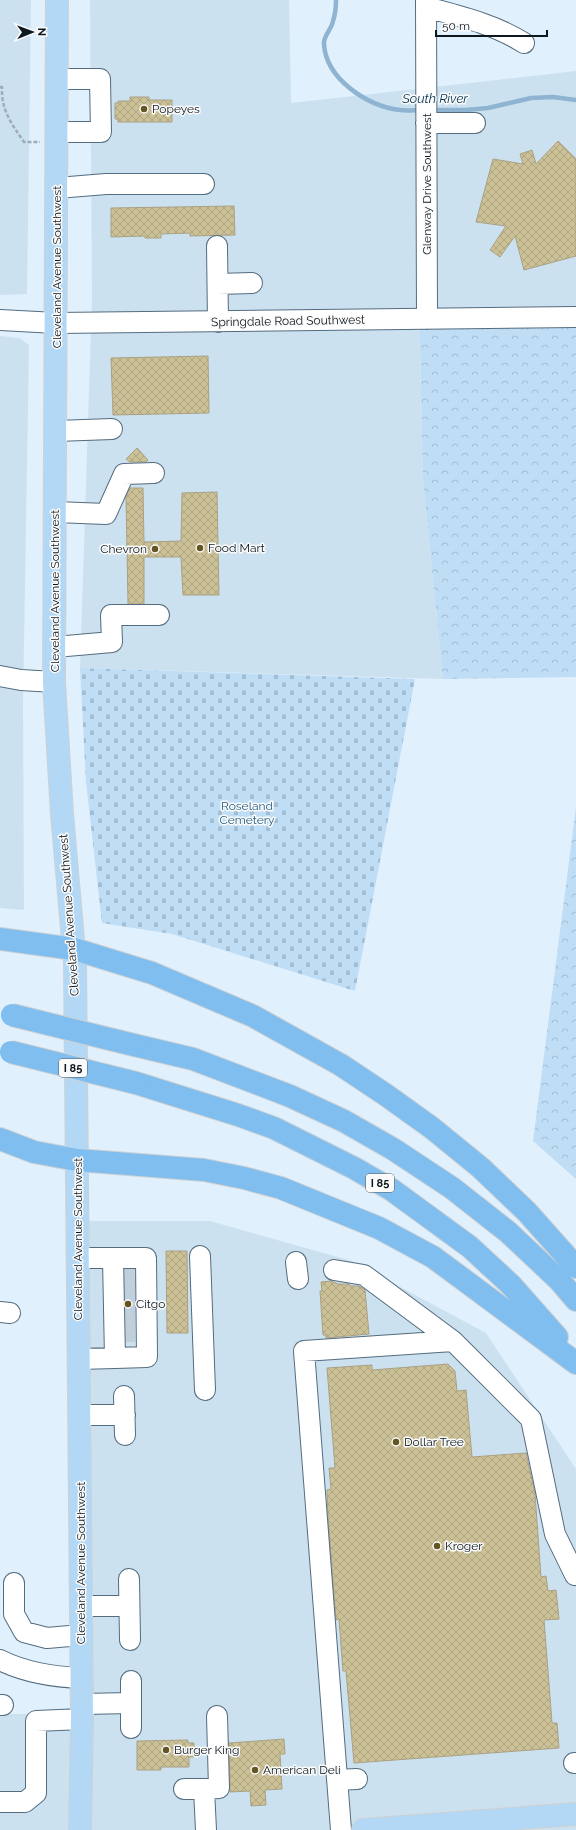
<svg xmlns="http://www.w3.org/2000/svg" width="576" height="1830" font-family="Raleway,sans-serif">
	<defs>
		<pattern id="forest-crowns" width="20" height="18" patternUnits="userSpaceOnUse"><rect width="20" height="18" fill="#bfdef6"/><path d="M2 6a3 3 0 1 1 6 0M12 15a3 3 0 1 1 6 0" fill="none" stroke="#a3bed2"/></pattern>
		<pattern id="cemetery-stones" width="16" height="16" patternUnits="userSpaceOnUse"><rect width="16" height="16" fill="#bfdef6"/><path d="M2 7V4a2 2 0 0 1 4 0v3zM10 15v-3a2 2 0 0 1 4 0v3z" fill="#a3bed2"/></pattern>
		<pattern id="building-cross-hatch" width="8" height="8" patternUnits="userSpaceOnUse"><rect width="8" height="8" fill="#ccc196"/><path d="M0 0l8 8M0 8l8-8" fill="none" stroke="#aea581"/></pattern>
	</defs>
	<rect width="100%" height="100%" fill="#e0f0fd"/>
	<path fill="#cce1f0" d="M0,0H31L27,294L0,295Z
		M90,0H289L291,103L576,71V311L419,307L423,481L443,679L80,668L92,299Z
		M0,336L19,338L29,345L23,704L24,910L0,908Z
		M67,1221H210L352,1261L486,1333L576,1469V1830H0V1714H77Z"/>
	<path fill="url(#forest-crowns)" d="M419,307L576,311V677L443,679L423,481Z
		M576,807V1179L533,1141Z"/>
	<path fill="url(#cemetery-stones)" d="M80,668L415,679L355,991L172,934L102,923L86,782Z"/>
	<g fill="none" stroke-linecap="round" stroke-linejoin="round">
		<path stroke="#8eb4d1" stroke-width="4.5" d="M336,0C336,7 335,15 333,21C332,29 323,36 324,44C326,79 367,106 400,110C407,111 414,110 421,110
			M431,110H466L488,108L531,98L553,97L576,100"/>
	</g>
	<path fill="url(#building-cross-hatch)" stroke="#a9a184" d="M130,97H149V100H172V122H118V119H115V103H118V101H130Z
		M558,141L576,159V256L524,270L515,236L500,257L490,250L506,226L476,222L493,159L523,164L520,154L532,150L536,164Z
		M234,206L235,235L190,236V233L161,234V238H145V236L111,237V208Z
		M208,356L209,413L113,415L111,358Z
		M137,448L148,460L146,462H130L126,459Z
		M130,488H143L144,542L181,541L182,493L217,492L219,595H183L181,557H144V604H128L126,496Z
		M166,1251H187L188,1333H167Z
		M331,1281L338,1284H349L350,1286H359L365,1290L369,1334L326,1338V1335H323L320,1291H322L321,1282Z
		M448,1364L455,1371L457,1391L466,1390L472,1457L526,1453L535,1494L541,1577L546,1576L548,1591L556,1590L559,1619L544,1620L552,1723H557L559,1748L354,1763L346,1671H343L339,1619L336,1620L328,1517L327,1490L331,1489L329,1468H335L327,1368L372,1365V1370Z
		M284,1739L285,1754H280L282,1789L265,1790L266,1805L251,1806L250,1791L230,1792L229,1743Z
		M188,1740V1743H194V1757H189V1767H161V1770H137V1741Z"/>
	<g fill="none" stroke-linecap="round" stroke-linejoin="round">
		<path stroke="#c0cfdc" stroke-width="20" stroke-dasharray="20 10" stroke-linecap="butt" d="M118,1278L135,1277
			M118,1296H135
			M119,1313H135
			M119,1332H135"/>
		<defs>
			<path id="minor" d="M426,0L427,319
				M426,7C459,16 494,24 524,43
				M57,79H100L101,132H57
				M426,123H475
				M57,188L106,184H204
				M217,246L218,322
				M218,284L252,283
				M0,320L56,323L576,317
				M56,431L112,429
				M55,512L106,514L124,474L154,473
				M55,647L112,642L111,615H159
				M0,676L21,680L54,682
				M200,1256L205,1390
				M78,1258H113L115,1358L78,1359
				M113,1258H146L147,1357L115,1358
				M296,1262L298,1279
				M334,1270L364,1275L453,1341
				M0,1312L10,1313
				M124,1396L125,1435
				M79,1415H125
				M129,1579L130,1640
				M14,1583V1614L24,1632L47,1638L81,1635
				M81,1606H129
				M0,1660C26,1673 53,1677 82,1678
				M131,1681V1728
				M82,1704L131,1703
				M0,1705H3
				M574,1763H576
				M337,1780L357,1779
				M184,1789H204
				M0,1802H25L36,1793V1721L82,1719
				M206,1830L204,1789L219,1788L217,1716
				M341,1830L304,1351L453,1341L531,1419L555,1534L575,1575"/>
			<path id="major" d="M57,0L54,682L62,814L75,963L82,1719L80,1830
				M363,1830L576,1814"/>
			<path id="highway" d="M0,939L74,949L152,973L253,1016L341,1065L386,1095L432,1128L481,1168L527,1212L576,1267
				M134,1045L193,1059L290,1096L344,1121L393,1149L452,1188L508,1232L559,1280L576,1300
				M136,1083L238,1115L274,1128L354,1168L392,1190L470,1247L511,1285L557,1337
				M0,1139L34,1152L77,1160L204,1170L244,1178L281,1188L379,1228L433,1257L576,1363"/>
		</defs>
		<use href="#minor" stroke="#546c7f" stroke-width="22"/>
		<use href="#major" stroke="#cfd1d2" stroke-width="24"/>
		<use href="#highway" stroke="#cfd1d2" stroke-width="24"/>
		<path stroke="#9eacb8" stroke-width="2.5" stroke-dasharray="4 2" stroke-linecap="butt" d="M0,87H2C1,110 11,123 24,142H40"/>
		<use href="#minor" stroke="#fff" stroke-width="20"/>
		<use href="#major" stroke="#b2d8f5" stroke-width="22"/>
		<use href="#highway" stroke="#7fbeee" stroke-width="22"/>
		<defs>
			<path id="highway-bridge" d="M12,1015L134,1045
				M11,1052L136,1083"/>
		</defs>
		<use href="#highway-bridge" stroke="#cfd1d2" stroke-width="24" stroke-linecap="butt"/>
		<use href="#highway-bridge" stroke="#7fbeee" stroke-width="22"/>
	</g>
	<g fill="#635623" stroke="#fbfbfb" stroke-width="1.5">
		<circle cx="144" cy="109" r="4"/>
		<circle cx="200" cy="548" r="4"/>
		<circle cx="155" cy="549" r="4"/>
		<circle cx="128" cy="1304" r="4"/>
		<circle cx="396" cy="1442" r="4"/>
		<circle cx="437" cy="1546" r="4"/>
		<circle cx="166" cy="1750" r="4"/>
		<circle cx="255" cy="1770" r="4"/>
	</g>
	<g text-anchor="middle" stroke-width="3" stroke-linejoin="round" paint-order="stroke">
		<g fill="#fbfbfb" stroke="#545b60" stroke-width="1">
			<rect x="59" y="1059" width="28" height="18" rx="3"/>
			<rect x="366" y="1174" width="28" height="18" rx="3"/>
		</g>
		<g font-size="11" font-weight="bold" fill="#0d171e">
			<text x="73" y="1072">I 85</text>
			<text x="380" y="1187">I 85</text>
		</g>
		<g font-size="12" fill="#0d171e" stroke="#fbfbfb" text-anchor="start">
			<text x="152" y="113">Popeyes</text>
			<text x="208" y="552">Food Mart</text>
			<text x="147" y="553" text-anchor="end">Chevron</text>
			<text x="136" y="1308">Citgo</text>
			<text x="404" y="1446">Dollar Tree</text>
			<text x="445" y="1550">Kroger</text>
			<text x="174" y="1754">Burger King</text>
			<text x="263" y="1774">American Deli</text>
		</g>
		<g font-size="12" fill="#0d171e" stroke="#fbfbfb">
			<text transform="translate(427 184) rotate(-90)" y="4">Glenway Drive Southwest</text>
			<text transform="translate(57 267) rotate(-90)" y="4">Cleveland Avenue Southwest</text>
			<text transform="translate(288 321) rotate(-1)" y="4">Springdale Road Southwest</text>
			<text transform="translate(55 591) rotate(-90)" y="4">Cleveland Avenue Southwest</text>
			<text transform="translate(69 915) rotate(-94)" y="4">Cleveland Avenue Southwest</text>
			<text transform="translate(78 1239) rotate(-90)" y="4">Cleveland Avenue Southwest</text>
			<text transform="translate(81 1563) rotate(-90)" y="4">Cleveland Avenue Southwest</text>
		</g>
		<g font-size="12" fill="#205c83" stroke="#fbfbfb">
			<text x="247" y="810">Roseland<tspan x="247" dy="14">Cemetery</tspan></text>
		</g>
		<g font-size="13" font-style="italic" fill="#023350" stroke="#fbfbfb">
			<text x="435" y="103">South River</text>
		</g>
	</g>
	<g transform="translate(32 32) rotate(89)" stroke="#fbfbfb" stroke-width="3" paint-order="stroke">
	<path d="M0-3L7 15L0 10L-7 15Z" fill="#0d171e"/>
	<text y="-6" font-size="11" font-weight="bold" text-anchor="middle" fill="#0d171e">N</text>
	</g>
	<path d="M436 30v6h111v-6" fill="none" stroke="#0d171e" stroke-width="2"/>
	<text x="442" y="30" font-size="12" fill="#0d171e" stroke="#fbfbfb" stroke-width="3" paint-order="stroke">50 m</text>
</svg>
